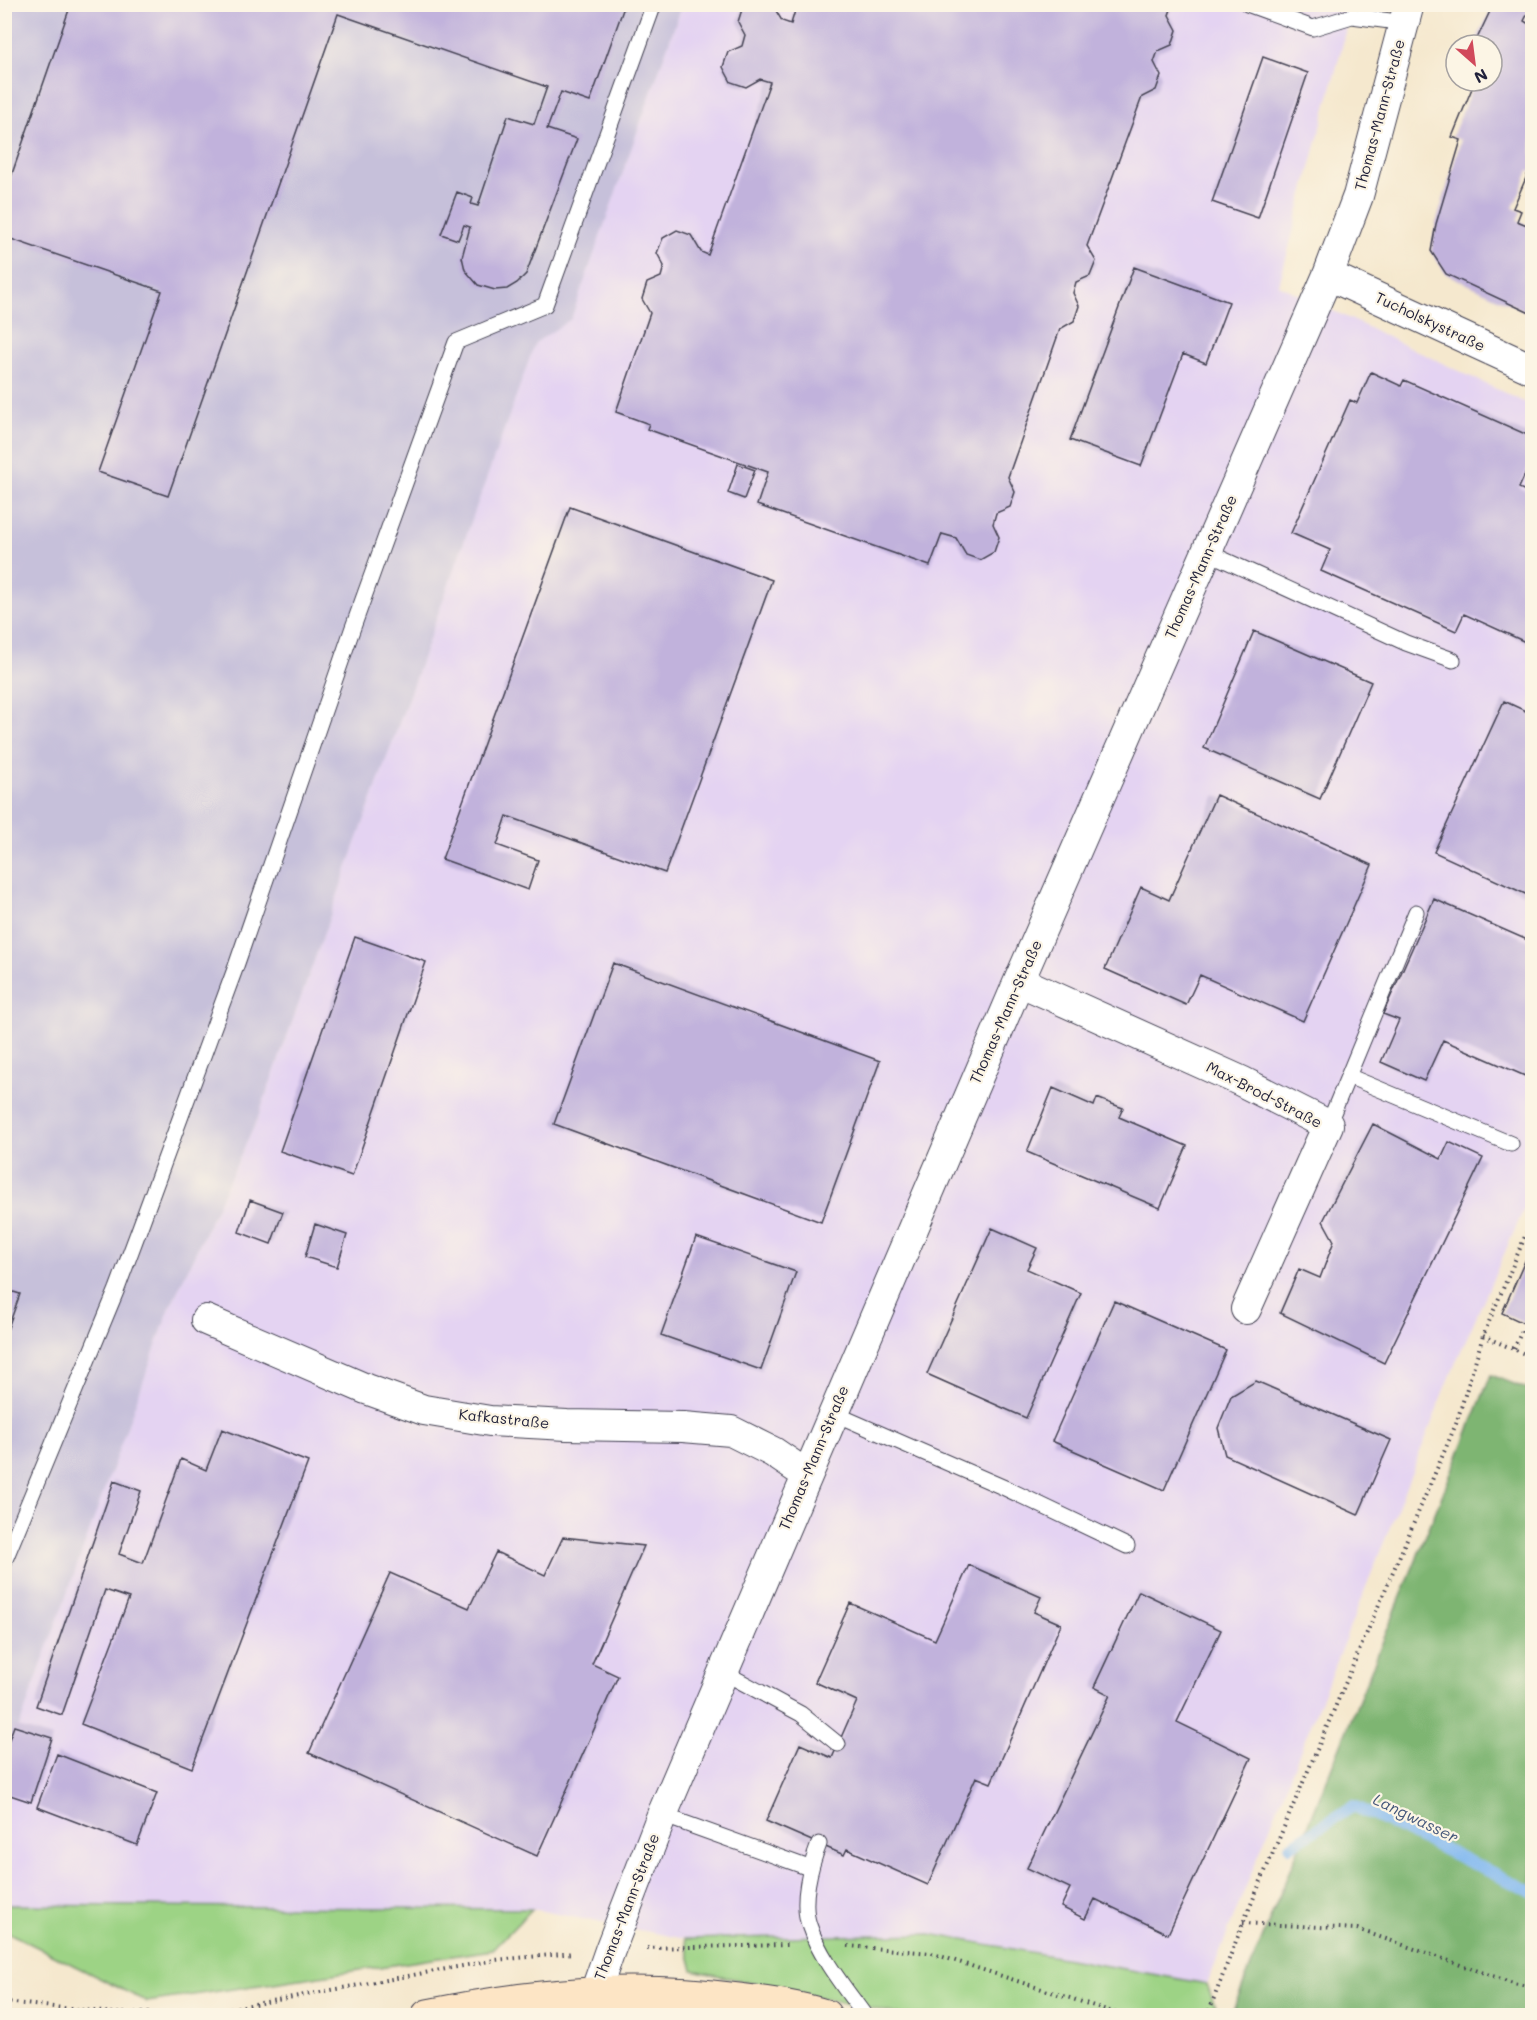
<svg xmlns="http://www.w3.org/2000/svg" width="1537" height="2020" font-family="Mali,sans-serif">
	<rect width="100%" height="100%" fill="#fcf5e5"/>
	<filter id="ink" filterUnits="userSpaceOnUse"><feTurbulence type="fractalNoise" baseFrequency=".0167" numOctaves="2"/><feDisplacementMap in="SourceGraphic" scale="12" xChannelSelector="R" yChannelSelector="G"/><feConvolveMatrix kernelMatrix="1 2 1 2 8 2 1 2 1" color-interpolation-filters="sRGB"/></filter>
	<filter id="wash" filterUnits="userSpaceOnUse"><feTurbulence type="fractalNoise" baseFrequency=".008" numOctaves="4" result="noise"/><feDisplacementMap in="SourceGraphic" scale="24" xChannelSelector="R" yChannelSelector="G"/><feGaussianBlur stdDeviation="1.35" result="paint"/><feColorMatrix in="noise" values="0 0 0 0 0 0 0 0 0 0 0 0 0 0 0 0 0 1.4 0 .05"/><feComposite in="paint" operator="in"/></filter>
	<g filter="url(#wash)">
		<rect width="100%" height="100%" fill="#f5e8ce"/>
		<path fill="#e4d3f2" d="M682,5H1353L1279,285L1532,406V1191L1456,1362L1207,1984L930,1934L685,1939L532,1909L5,1905L4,1766L170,1307L257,1120L535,342L571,318Z"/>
		<path fill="#c6c0da" d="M5,5H682L571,319L535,343L257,1120L170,1307L5,1766Z"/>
		<path fill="#9dd385" stroke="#607a60" stroke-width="1.5" d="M5,1905L532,1909L492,1950L147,2002L5,1931Z
			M930,1934L1207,1984L1218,2015H902L693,1970L685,1939Z"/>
		<path fill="#7eb572" stroke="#506c56" stroke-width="1.5" d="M1491,1375L1532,1391V2015H1231Z"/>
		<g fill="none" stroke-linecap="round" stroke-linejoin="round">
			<path stroke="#80b8f0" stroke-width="12" d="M1290,1846L1354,1806L1532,1892"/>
		</g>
		<g id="blocks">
			<path fill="#c1b2dc" d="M71,4H625L590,102L561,92L547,129L577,139L526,274L517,283L507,289L495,290L478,285L465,270L462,257L470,227L464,225L458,240L441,234L457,192L473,198L471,204L478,206L508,116L534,124L547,87L338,14L168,496L98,472L162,291L5,237V194Z
				M747,4H772L782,21L791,24L797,4H1173L1169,15L1177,30L1172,45L1158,51L1154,62L1161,76L1156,90L1142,97L1087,246L1096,261L1090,276L1076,282L1073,293L1079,306L1074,321L1060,329L1008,477L1015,492L1010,507L996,513L993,524L999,537L994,552L980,560L966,555L956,538L942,534L930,566L757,505L768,472L647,429L649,424L616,412L650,313L642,299L647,283L661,277L664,266L657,253L663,238L677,230L691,235L701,252L708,255L770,82L760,79L746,87L731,82L723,67L728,52L742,46L745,35L738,22L743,6Z
				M1493,5H1532L1524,21L1532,26V172L1529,171L1513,208L1521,211L1517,221L1532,227V314L1446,274L1431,251L1436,224L1461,140L1452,137L1475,81H1492V45H1474Z
				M1263,57L1308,73L1258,218L1212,202Z
				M1134,267L1229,302L1206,363L1183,354L1141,466L1070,440Z
				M1371,372L1401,386L1404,380L1532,437V459L1519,488L1532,494V645L1464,614L1456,631L1321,571L1330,550L1291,533L1350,400L1357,403Z
				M738,464L755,470L744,499L728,493Z
				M570,507L772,580L665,873L507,816L497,845L538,860L528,890L442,859Z
				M1254,631L1371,682L1320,799L1204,748Z
				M1504,701L1532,714V897L1434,852Z
				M1216,795L1372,865L1303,1021L1200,975L1186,1005L1105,969L1141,887L1169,900Z
				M1434,899L1532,942V1079L1443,1040L1424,1081L1381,1062L1399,1020L1383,1014Z
				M355,937L426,962L352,1176L280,1151Z
				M613,963L880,1061L821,1222L554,1124Z
				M1053,1088L1094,1106L1097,1098L1112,1104L1123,1108L1119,1117L1187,1146L1160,1208L1027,1152Z
				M1373,1124L1441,1159L1449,1142L1483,1158L1384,1363L1280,1313L1299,1269L1320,1278L1334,1241L1323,1221Z
				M250,1200L283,1212L271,1244L239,1232Z
				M315,1224L347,1235L337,1267L305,1257Z
				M992,1228L1037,1248L1027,1269L1081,1293L1026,1418L927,1374Z
				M696,1237L796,1272L761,1370L661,1335Z
				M1532,1245V1327L1502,1313Z
				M4,1289L20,1294L5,1336H4Z
				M1114,1301L1226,1350L1164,1490L1052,1441Z
				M1256,1381L1391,1440L1358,1515L1225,1455L1218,1428L1231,1396Z
				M222,1429L308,1462L192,1768L81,1724L129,1598L105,1590L62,1715L36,1706L114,1481L141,1491L119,1554L143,1563L181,1459L206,1470Z
				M563,1537L644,1546L592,1664L618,1676L537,1856L309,1753L390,1573L469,1608L496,1552L545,1575Z
				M969,1565L1041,1597L1034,1612L1061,1624L991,1783L976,1777L928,1885L847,1849L844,1855L766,1821L800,1744L832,1758L857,1701L815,1682L850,1603L935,1640Z
				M1139,1591L1221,1630L1177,1722L1251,1758L1168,1934L1095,1899L1085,1919L1061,1907L1070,1888L1027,1868L1110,1695L1094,1687Z
				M14,1726L52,1738L31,1802L4,1793V1753Z
				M57,1754L157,1793L137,1845L37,1807Z"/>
		</g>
	</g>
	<g filter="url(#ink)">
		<use href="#blocks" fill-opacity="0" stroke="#424051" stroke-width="1.5"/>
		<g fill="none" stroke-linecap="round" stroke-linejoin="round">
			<defs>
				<path id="service" d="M1247,4L1313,28L1352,16L1405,23
					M1207,552L1406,643L1453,660
					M1348,1076L1511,1144
					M1328,1125L1416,912
					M833,1413L1005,1488L1127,1546
					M4,1562L117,1289L139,1230L235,969L352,630L456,342L545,305L654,4
					M723,1672L801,1714L838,1744
					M662,1815L809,1868
					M819,1844C810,1867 801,1901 809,1925C820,1958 845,1988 865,2016"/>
				<path id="minor" d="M1328,275L1532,369
					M1019,981L1241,1081L1328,1125L1246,1309
					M206,1320L366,1389L424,1410L490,1421L567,1425L683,1427L731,1431L773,1452L807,1475
					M592,2016L595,1993L610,1950L662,1815L1019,981L1328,275L1358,196L1409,4"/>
				<path id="secondary" d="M428,2016C535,1994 631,1986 740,2000C768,2004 798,2007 825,2016"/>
			</defs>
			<use href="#service" stroke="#424051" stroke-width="17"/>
			<use href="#minor" stroke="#424051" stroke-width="32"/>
			<use href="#secondary" stroke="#424051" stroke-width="35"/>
			<path stroke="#424051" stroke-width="4" stroke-dasharray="1.5 4.5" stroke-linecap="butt" d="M1483,1336L1532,1357
				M1514,1349L1523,1328L1532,1332
				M1243,1923L1357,1929L1513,1983L1532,1987
				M848,1946L931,1953L1125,2016
				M647,1948L790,1945
				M4,2002L113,2013H206L495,1960L574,1953
				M1207,2016L1243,1923L1456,1424L1483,1336L1532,1220"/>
			<use href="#service" stroke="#fff" stroke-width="15"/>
			<use href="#minor" stroke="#fff" stroke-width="30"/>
			<use href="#secondary" stroke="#fde5c5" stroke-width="33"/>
		</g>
	</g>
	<g text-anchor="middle" stroke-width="4.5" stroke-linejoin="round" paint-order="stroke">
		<g font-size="15" fill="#22223b" stroke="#fcf5e5">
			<text transform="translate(1380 115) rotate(-75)" y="5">Thomas-Mann-Straße</text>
			<text transform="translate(1430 322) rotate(25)" y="5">Tucholskystraße</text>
			<text transform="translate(1201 567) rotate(-66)" y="5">Thomas-Mann-Straße</text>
			<text transform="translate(1006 1012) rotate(-66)" y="5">Thomas-Mann-Straße</text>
			<text transform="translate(1264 1095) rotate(27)" y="5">Max-Brod-Straße</text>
			<text transform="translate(504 1419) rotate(6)" y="5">Kafkastraße</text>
			<text transform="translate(814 1458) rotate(-67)" y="5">Thomas-Mann-Straße</text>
			<text transform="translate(627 1907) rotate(-69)" y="5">Thomas-Mann-Straße</text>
		</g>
		<g font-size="16" font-style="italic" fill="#43567a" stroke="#fcf5e5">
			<text transform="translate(1416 1818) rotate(26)" y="6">Langwasser</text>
		</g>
	</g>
	<rect width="1537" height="2020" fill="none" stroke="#fcf5e5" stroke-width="24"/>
	<g transform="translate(1474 63) rotate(152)"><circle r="28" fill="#fcf5e5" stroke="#a5a1a1" stroke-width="1.5"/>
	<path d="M0-4.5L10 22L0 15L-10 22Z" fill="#d1495b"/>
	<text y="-9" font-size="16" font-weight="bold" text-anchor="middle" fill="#22223b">N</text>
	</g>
</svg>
